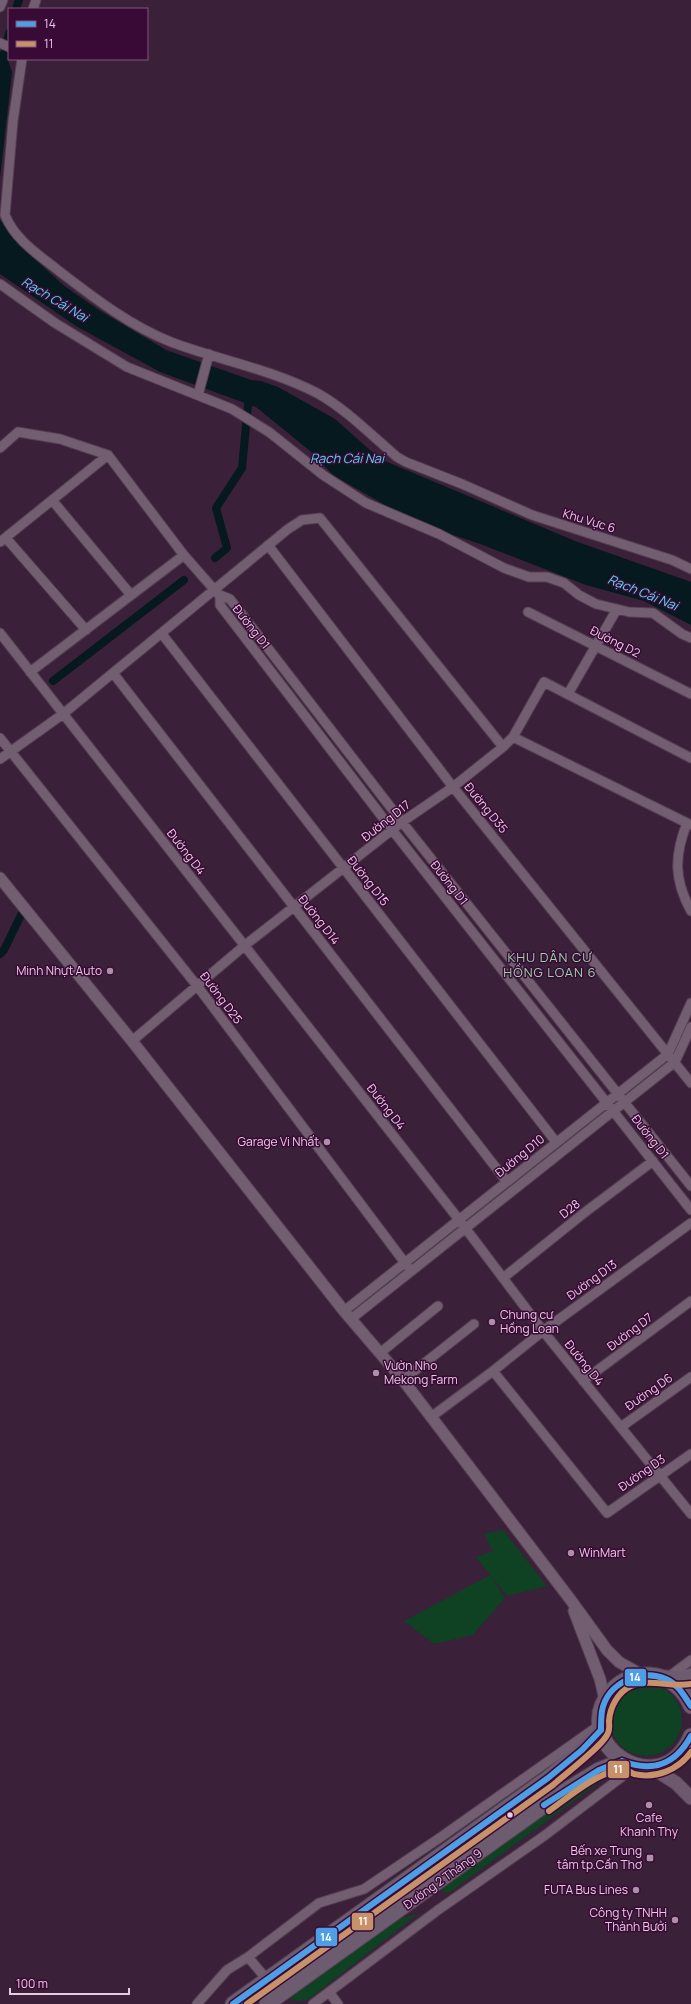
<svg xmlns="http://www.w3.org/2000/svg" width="691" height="2004" font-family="Manrope,sans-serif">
	<rect width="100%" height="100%" fill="#3a2038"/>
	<path fill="#0f4123" d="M503,1530L547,1586L507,1596L476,1557L493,1551L484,1534Z
		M490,1575L505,1598L473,1635L434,1644L404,1621Z
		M610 1720a36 36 0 1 1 72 0a36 36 0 1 1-72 0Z
		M597,1779H604L453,1890L447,1893L442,1891L441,1887L574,1790Z
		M418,1914L309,1999C302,2001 295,2003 289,1997L331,1963L402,1918Z"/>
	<path fill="#05191f" d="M0,52L6,54L12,72L0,178Z
		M0,220L24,249L63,285L99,310L166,350L251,380L261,381L278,387L335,419L380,459L575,541L691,582V625L644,601L586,585L483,545L444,532L390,508L333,475L310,451L256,407L160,372L76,326L0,274Z"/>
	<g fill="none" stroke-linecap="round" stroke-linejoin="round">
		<path stroke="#05191f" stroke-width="8" d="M16,9L19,0
			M0,73L9,33
			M215,558L227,548L216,508L242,468L249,394
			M53,681L184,580
			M0,954L4,950L21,915"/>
		<path stroke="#543a52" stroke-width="9" stroke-dasharray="9 4.5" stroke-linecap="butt" d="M264,1976L280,2000"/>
		<defs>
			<path id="minor" d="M0,7L3,0
				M33,9L36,0
				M0,43L9,47
				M22,59L13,121L5,215C15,240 39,255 59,271C93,297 130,326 171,342C219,360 270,369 317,393C346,409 371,435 397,457L406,462L462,484L532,515L672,560L691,569
				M0,284L55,323L127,367L232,409L269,432L323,475L366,503L439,534L504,568L529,577H547L564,583L579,595L596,604L629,612L653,613L682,634L691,638
				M198,395L209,354
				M0,448L18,432L60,439L108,455L183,554L218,594
				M52,500L131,595
				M6,538L86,630
				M0,542L108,455
				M268,545L453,787L691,1083
				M528,612L691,694
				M0,633L460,1221L543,1331L691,1514
				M162,634L556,1142
				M30,672L184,555
				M113,673L507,1182
				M568,694L617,609
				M513,737L691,825
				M0,738L198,987L411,1271
				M0,759L63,714L288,529L302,520L320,518L503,747
				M687,823C674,856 674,880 691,911
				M132,1041L244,946L402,822L453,787L503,747L513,737L544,682L691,758
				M691,1186L402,822L230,599L220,595V605L393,831L691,1210
				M503,1278L584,1213L653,1161
				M344,1311L668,1054L691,1003
				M351,1319L675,1062L691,1027
				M380,1353L438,1306
				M493,1371L607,1513L691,1454
				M403,1380L474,1324
				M583,1381L691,1301
				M431,1417L493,1371L543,1331L691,1223
				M621,1427L691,1377
				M667,1678L691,1660
				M248,1957L264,1976
				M329,1992L338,2004
				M197,2004L227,1970L248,1957L319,1903L364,1889L441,1837L594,1729
				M313,2004L438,1910L544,1836L636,1766"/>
			<path id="tertiary" d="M0,878L132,1041L344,1311L403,1380L570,1599L607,1650L619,1662L642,1675
				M574,1611L600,1679L605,1700"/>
			<path id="secondary" d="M651,1767L676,1783L691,1798"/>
			<path id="trunk" d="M666,1678L679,1679L691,1676
				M691,1706C684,1689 669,1676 650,1675C636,1674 621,1680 612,1690C565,1744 662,1806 691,1736
				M233,2004L548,1778L582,1750L601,1730
				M267,2004L560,1794L599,1770L622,1761"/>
		</defs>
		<use href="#minor" stroke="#543e51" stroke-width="11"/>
		<use href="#tertiary" stroke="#543e51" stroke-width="13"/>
		<use href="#secondary" stroke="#543e51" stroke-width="15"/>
		<use href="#trunk" stroke="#543e51" stroke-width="17"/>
		<use href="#minor" stroke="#735e71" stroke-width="9"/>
		<use href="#tertiary" stroke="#735e71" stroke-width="11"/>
		<use href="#secondary" stroke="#6d586d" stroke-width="13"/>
		<use href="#trunk" stroke="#6d5c70" stroke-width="15"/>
		<defs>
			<path id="bus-1" d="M601,1730C601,1724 601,1717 602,1711C607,1683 640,1668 666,1679C678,1684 684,1696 691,1706
				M622,1761C653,1773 675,1765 691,1736
				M544,1805L599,1770L622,1761
				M233,2004L548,1778L582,1750L601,1730"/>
			<path id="bus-2" d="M549,1811C570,1796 594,1775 620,1769C625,1768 629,1772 634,1774C656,1779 678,1770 691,1752
				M247,2004L553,1785C564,1775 604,1745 608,1733C610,1729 609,1725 609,1721C610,1707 618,1692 631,1686C650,1678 671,1688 691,1684"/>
		</defs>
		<use href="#bus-1" stroke="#3a0a37" stroke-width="9"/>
		<use href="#bus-2" stroke="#3a0a37" stroke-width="9"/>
		<use href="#bus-1" stroke="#4d9ee5" stroke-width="6"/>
		<use href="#bus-2" stroke="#c7916a" stroke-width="6"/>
	</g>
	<g fill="#ac8fa8" stroke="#3a0a37" stroke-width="1.5">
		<circle cx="110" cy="971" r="4"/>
		<circle cx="327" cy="1142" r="4"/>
		<circle cx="492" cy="1322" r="4"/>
		<circle cx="376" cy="1373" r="4"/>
		<circle cx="571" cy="1553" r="4"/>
		<circle cx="649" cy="1805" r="4"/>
		<rect x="646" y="1854" width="8" height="8" rx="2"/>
		<circle cx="636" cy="1890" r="4"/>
		<circle cx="675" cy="1920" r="4"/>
	</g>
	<circle fill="#e9cbe4" stroke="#3a0a37" stroke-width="1.5" cx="510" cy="1815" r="3.5"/>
	<g text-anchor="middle" stroke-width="3" stroke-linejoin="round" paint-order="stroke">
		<g font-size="12" fill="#e9cbe4" stroke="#3a0a37">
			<text transform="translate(589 521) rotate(17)" y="4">Khu Vực 6</text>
			<text transform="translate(251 627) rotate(52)" y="4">Đường D1</text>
			<text transform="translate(615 642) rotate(27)" y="4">Đường D2</text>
			<text transform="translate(486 808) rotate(51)" y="4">Đường D35</text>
			<text transform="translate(386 821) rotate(-38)" y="4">Đường D17</text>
			<text transform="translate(186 852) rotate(52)" y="4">Đường D4</text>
			<text transform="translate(368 881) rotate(52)" y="4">Đường D15</text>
			<text transform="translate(449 883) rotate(52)" y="4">Đường D1</text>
			<text transform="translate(319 920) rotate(52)" y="4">Đường D14</text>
			<text transform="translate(221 998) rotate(53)" y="4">Đường D25</text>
			<text transform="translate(386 1107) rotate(52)" y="4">Đường D4</text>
			<text transform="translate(650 1137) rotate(52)" y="4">Đường D1</text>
			<text transform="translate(520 1156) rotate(-39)" y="4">Đường D10</text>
			<text transform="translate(570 1209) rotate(-38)" y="4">D28</text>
			<text transform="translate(592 1280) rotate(-36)" y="4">Đường D13</text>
			<text transform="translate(630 1332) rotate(-37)" y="4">Đường D7</text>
			<text transform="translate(584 1363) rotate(51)" y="4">Đường D4</text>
			<text transform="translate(649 1392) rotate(-35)" y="4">Đường D6</text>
			<text transform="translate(642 1473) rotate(-35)" y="4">Đường D3</text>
			<text transform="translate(443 1879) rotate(-36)" y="4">Đường 2 Tháng 9</text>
		</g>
		<g font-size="12" fill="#e9cbe4" stroke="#3a0a37" text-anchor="end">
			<text x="102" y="975">Minh Nhựt Auto</text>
			<text x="319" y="1146">Garage Vi Nhất</text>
			<text x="500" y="1319" text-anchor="start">Chung cư<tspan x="500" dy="14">Hồng Loan</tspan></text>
			<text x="384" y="1370" text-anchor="start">Vườn Nho<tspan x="384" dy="14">Mekong Farm</tspan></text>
			<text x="579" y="1557" text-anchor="start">WinMart</text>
			<text x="649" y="1822" text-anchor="middle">Cafe<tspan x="649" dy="14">Khanh Thy</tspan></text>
			<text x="642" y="1855">Bến xe Trung<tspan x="642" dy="14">tâm tp.Cần Thơ</tspan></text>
			<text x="628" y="1894">FUTA Bus Lines</text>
			<text x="667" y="1917">Công ty TNHH<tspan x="667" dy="14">Thành Bưởi</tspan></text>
		</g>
		<g font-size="13" font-style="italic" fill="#4fd7ee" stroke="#3a0a37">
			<text transform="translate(55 299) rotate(31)" y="5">Rạch Cái Nai</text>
			<text x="347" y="463">Rạch Cái Nai</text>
			<text transform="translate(643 592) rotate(22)" y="5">Rạch Cái Nai</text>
		</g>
		<g font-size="13" letter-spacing="1" fill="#94d7a3" stroke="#3a0a37">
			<text x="550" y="962">KHU DÂN CƯ<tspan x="550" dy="15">HỒNG LOAN 6</tspan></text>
		</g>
	</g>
	<g stroke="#3a0a37" stroke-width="1.5">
		<rect x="624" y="1668" width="23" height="19" rx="4" fill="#4d9ee5"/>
		<rect x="607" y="1760" width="23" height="19" rx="4" fill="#c7916a"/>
		<rect x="351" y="1912" width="23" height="19" rx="4" fill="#c7916a"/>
		<rect x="315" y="1927" width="23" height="20" rx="4" fill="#4d9ee5"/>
	</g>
	<g font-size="11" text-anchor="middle" font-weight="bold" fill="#fff">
		<text x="635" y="1681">14</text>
		<text x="618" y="1773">11</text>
		<text x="363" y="1925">11</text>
		<text x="326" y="1941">14</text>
	</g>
	<rect x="8" y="8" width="140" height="52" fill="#3a0a37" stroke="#80577c"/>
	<rect x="16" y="21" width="20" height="6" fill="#4d9ee5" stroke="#80577c"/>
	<text x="44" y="28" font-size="12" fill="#e9cbe4">14</text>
	<rect x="16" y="41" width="20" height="6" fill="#c7916a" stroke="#80577c"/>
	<text x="44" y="48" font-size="12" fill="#e9cbe4">11</text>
	<path d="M10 1988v6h119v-6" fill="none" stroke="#e9cbe4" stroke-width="2"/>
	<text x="16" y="1988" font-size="12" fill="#e9cbe4" stroke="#3a0a37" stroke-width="3" paint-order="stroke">100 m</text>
</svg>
